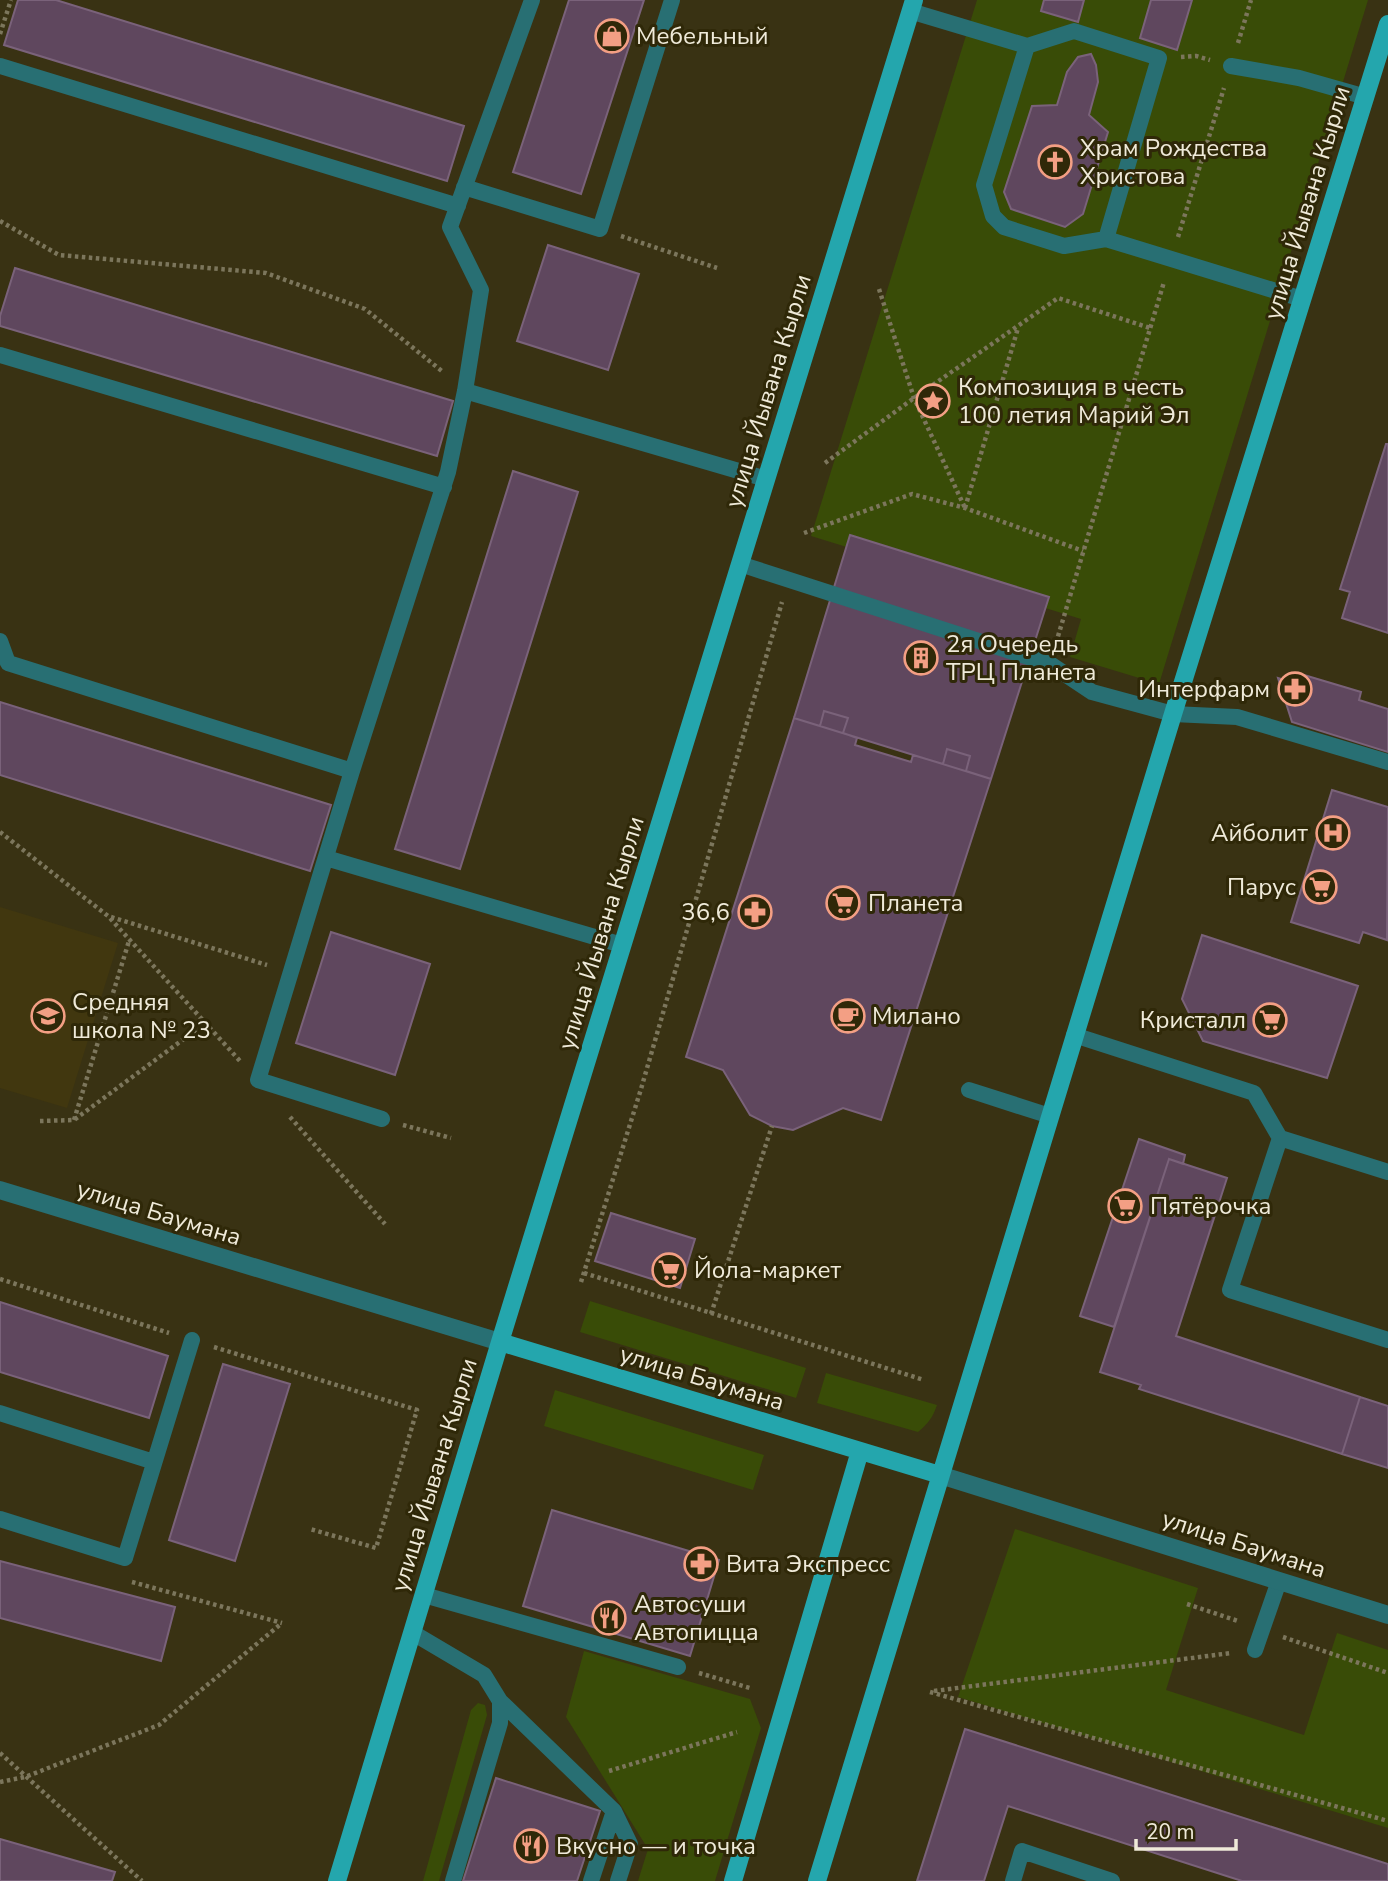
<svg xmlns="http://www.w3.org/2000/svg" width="1388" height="1881" font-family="'Nunito Sans',sans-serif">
	<rect width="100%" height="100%" fill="#393213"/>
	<path fill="#41370f" d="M0,907L118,943L67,1108L0,1088Z"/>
	<path fill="#394c07" d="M977,0H1368L1159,684L1070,657L1081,619L811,536Z
		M590,1301L806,1368L796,1398L580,1332Z
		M826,1373L937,1405C933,1417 928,1424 918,1432L817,1403Z
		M555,1390L764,1455L753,1490L544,1426Z
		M1015,1529L1198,1588L1166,1690L1304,1735L1337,1633L1388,1650V1828L958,1697Z
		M584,1651L750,1699L761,1728L715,1881H638L648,1849L566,1717Z
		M478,1703L485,1705L487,1715L439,1881H423L471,1710Z"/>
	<path fill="#5f475e" stroke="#7a627a" stroke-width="2" d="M18,0H56L464,126L447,181L4,45Z
		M569,0H644L581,194L513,172Z
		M1044,0H1084L1078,22L1041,11Z
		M1151,0H1192L1177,50L1140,38Z
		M1091,54L1096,65L1098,82L1089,115L1108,132L1083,214L1065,227L1011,209L1004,192L1032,106L1057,105L1067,72L1078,57Z
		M548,245L639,274L608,370L517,341Z
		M15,268L453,401L437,456L0,326V316Z
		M1386,444H1388V633L1342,618L1350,592L1340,589Z
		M513,471L578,492L460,869L395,849Z
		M850,535L1049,597L991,779L794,718Z
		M1304,675L1361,692L1359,700L1388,709V752L1292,722L1278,678L1301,685Z
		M0,702L331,805L310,871L0,775Z
		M824,711L848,718L843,733L857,738L855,745L911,762L913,755L943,764L947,749L970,756L966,771L991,779L881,1120L843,1108L793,1130L772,1126L750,1115L723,1070L686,1057L794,718L820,726Z
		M1332,790L1388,807L1387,940L1363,932L1359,943L1291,922Z
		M331,932L430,964L395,1075L296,1043Z
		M1202,935L1358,986L1327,1078L1203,1041L1182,999Z
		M1139,1139L1185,1155L1183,1164L1169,1159L1114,1327L1080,1316Z
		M1169,1159L1227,1178L1176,1336L1360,1397L1342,1454L1139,1389L1141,1385L1100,1372Z
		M611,1213L695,1239L680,1288L595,1261Z
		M0,1302L168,1356L149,1418L0,1372Z
		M223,1364L290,1384L235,1561L169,1540Z
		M1360,1397L1388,1406V1468L1342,1454Z
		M552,1510L719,1560L690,1656L523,1606Z
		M0,1561L175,1607L161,1661L0,1618Z
		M965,1729L1388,1864V1881H1242L1008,1806L984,1881H917Z
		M496,1778L600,1811L577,1881H463Z
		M0,1839L115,1872L112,1881H0Z"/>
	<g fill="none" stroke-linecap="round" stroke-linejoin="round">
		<path stroke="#7c765c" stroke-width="4.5" stroke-dasharray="3.5 3.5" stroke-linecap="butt" d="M0,34L11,0
			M1238,43L1251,0
			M1181,57L1196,56L1210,60
			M0,221L59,255L266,273L365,309L443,372
			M621,236L717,268
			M1178,237L1224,88
			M879,289L914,398L965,508
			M825,463L914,398L1058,298L1150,328
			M965,508L1018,328
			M804,533L912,494L965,508L1083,551
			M1056,643L1164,282
			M0,832L108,916L240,1061
			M111,917L267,965
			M290,1117L385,1224
			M74,1120L129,941
			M40,1121L74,1120L204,1024
			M403,1125L451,1138
			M584,1273L924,1380
			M0,1279L169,1333
			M581,1282L641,1089L782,602
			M711,1314L772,1126
			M214,1347L417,1410L376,1548L310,1529
			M132,1582L282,1623
			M1187,1604L1238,1621
			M1283,1637L1388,1673
			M699,1673L750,1688
			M934,1691L1231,1653
			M930,1692L1388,1821
			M0,1753L142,1881
			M609,1771L737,1732
			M0,1782L25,1777L159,1725L282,1623"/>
		<path stroke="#286f73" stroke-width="16" d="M910,11L1027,46L984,185L993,216L1004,227L1064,246L1106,239L1302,299
			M1027,46L1074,31L1159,58L1106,239
			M0,66L458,206
			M1231,66L1299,78L1366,97
			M464,187L600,229L672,0
			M0,355L444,487
			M465,391L766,479
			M740,564L1050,664L1092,692L1173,714L1237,717L1388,762
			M0,641L8,663L352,771L258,1080L382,1119
			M352,771L448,472L465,391L481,290L450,227L532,0
			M326,858L622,945
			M1074,1035L1254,1093L1280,1138L1388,1172
			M969,1090L1050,1116
			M1280,1138L1230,1290L1388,1340
			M0,1413L154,1462
			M0,1519L125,1558L192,1340
			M424,1595L678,1667
			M413,1633L484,1675L500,1701V1723L453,1881
			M1255,1650L1279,1581
			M500,1701L614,1811L591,1881
			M614,1811L630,1844L618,1881
			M1013,1881L1022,1851L1112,1881"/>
		<path stroke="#286f73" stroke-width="18" d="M0,1190L500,1342
			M940,1475L1388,1615"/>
		<path stroke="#24a6ad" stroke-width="18" d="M500,1342L940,1475
			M337,1881L500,1342L914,0
			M733,1881L860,1451
			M817,1881L1173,714L1388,24"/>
	</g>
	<defs>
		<symbol id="shop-ring" viewBox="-11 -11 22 22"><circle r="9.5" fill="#2f2808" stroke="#f39f84" stroke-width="1.5"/><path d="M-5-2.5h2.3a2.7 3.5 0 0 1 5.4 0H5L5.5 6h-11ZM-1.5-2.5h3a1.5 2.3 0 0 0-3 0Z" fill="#f39f84"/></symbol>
		<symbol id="church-ring" viewBox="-11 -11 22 22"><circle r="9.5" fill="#2f2808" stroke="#f39f84" stroke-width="1.5"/><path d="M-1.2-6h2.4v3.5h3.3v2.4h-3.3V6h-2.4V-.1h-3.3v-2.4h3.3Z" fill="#f39f84"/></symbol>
		<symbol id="sight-ring" viewBox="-11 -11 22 22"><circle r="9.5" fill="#2f2808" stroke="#f39f84" stroke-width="1.5"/><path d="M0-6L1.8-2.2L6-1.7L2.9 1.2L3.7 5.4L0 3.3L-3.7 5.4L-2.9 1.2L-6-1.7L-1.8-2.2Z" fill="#f39f84"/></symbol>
		<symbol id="building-ring" viewBox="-11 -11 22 22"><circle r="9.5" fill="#2f2808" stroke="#f39f84" stroke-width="1.5"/><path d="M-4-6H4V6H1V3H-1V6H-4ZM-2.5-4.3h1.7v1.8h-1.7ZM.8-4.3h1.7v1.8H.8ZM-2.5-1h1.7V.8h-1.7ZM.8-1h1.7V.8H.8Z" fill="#f39f84"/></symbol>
		<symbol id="pharmacy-ring" viewBox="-11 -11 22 22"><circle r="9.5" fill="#2f2808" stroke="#f39f84" stroke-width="1.5"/><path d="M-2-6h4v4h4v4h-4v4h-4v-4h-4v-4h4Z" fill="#f39f84"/></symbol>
		<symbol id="hospital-ring" viewBox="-11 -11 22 22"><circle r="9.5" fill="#2f2808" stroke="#f39f84" stroke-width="1.5"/><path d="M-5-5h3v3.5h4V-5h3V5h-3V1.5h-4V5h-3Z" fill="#f39f84"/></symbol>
		<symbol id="supermarket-ring" viewBox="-11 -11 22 22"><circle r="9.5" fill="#2f2808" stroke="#f39f84" stroke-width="1.5"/><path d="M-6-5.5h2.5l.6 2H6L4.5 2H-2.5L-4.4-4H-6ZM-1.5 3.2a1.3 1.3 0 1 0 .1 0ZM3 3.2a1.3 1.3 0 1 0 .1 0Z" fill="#f39f84"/></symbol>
		<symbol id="school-ring" viewBox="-11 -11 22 22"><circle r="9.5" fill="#2f2808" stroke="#f39f84" stroke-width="1.5"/><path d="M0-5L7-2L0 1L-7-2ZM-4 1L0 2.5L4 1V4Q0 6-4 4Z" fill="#f39f84"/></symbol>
		<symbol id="cafe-ring" viewBox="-11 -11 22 22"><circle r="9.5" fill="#2f2808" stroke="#f39f84" stroke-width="1.5"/><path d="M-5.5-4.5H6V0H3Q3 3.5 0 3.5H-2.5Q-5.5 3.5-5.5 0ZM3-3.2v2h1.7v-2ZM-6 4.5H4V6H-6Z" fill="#f39f84"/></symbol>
		<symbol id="restaurant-ring" viewBox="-11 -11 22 22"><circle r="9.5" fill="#2f2808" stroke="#f39f84" stroke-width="1.5"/><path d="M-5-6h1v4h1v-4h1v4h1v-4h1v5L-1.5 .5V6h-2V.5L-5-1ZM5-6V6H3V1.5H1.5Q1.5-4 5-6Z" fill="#f39f84"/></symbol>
	</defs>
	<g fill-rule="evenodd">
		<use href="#shop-ring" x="593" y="17" width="38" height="38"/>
		<use href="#church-ring" x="1036" y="143" width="38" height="38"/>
		<use href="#sight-ring" x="914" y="382" width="38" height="38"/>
		<use href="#building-ring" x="902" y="639" width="38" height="38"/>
		<use href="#pharmacy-ring" x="1276" y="670" width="38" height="38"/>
		<use href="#hospital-ring" x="1314" y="814" width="38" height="38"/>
		<use href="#supermarket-ring" x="1301" y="868" width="38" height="38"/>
		<use href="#supermarket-ring" x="824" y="884" width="38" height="38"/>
		<use href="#pharmacy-ring" x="736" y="893" width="38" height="38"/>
		<use href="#school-ring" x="29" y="997" width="38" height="38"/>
		<use href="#cafe-ring" x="829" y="997" width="38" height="38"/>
		<use href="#supermarket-ring" x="1251" y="1001" width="38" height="38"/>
		<use href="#supermarket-ring" x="1106" y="1187" width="38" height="38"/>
		<use href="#supermarket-ring" x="650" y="1251" width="38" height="38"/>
		<use href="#pharmacy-ring" x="682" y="1545" width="38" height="38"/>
		<use href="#restaurant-ring" x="590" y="1599" width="38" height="38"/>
		<use href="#restaurant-ring" x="512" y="1827" width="38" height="38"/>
	</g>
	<g text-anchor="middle" stroke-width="6" stroke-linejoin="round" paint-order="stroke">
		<g font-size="24" fill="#efead9" stroke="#2f2808" text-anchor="start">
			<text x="636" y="44">Мебельный</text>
			<text x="1080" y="156">Храм Рождества<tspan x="1080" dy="28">Христова</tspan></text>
			<text x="958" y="395">Композиция в честь<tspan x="958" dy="28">100 летия Марий Эл</tspan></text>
			<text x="946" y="652">2я Очередь<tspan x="946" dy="28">ТРЦ Планета</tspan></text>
			<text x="1270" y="697" text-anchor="end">Интерфарм</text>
			<text x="1308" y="841" text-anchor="end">Айболит</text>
			<text x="1296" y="895" text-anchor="end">Парус</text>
			<text x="868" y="911">Планета</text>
			<text x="730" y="920" text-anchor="end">36,6</text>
			<text x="72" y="1010">Средняя<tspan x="72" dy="28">школа № 23</tspan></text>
			<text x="872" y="1024">Милано</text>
			<text x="1246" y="1028" text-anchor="end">Кристалл</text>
			<text x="1150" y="1214">Пятёрочка</text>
			<text x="694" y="1278">Йола-маркет</text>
			<text x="726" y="1572">Вита Экспресс</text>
			<text x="634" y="1612">Автосуши<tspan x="634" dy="28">Автопицца</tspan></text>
			<text x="556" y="1854">Вкусно — и точка</text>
		</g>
		<g font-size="24" fill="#efead9" stroke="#2f2808">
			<text transform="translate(1307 203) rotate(-73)" y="8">улица Йывана Кырли</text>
			<text transform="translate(768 391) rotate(-73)" y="8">улица Йывана Кырли</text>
			<text transform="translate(601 933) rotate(-73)" y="8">улица Йывана Кырли</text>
			<text transform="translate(159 1213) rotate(17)" y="8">улица Баумана</text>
			<text transform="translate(702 1378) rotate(17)" y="8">улица Баумана</text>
			<text transform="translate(434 1475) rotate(-73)" y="8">улица Йывана Кырли</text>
			<text transform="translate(1244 1544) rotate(18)" y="8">улица Баумана</text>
		</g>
	</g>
	<path d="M1136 1839v10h100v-10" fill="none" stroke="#efead9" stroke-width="3.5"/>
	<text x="1146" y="1839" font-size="21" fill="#efead9" stroke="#2f2808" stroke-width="5" paint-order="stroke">20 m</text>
</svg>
